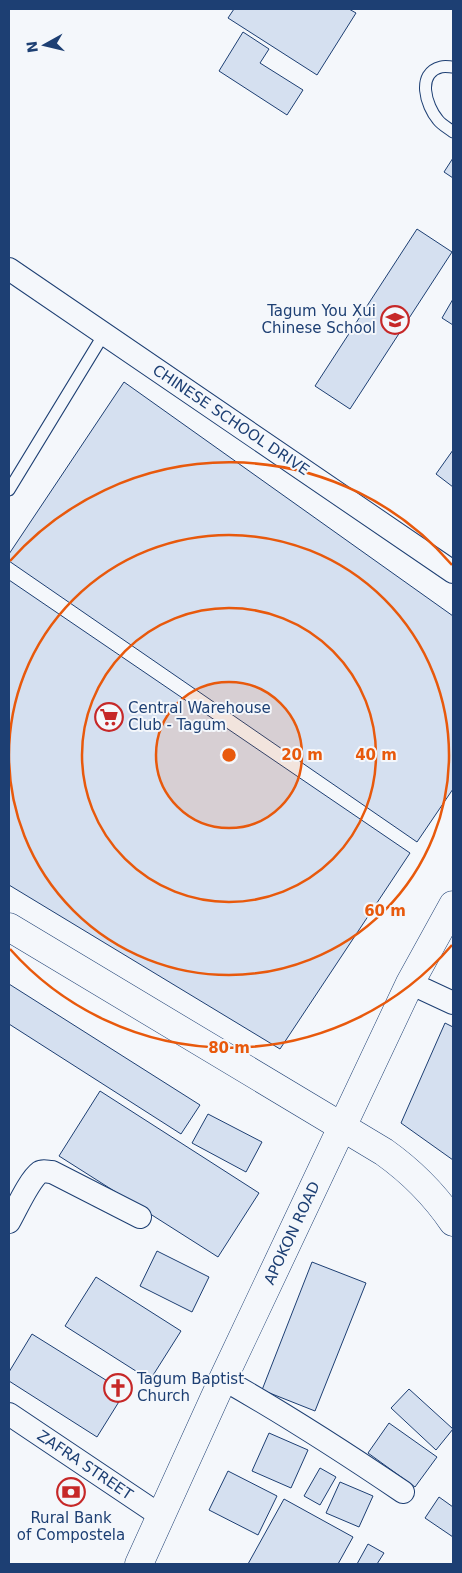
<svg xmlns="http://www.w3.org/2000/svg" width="462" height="1573" font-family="'DejaVu Sans',sans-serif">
	<rect width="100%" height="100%" fill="#f4f7fb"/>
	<path fill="#d5e0f0" stroke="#1d3f73" d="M234,9H349L356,13L317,75L228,18Z
		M243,32L269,49L260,63L303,90L287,115L219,71Z
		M453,158V178L444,172Z
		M417,229L452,252L350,409L315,386Z
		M453,299V325L442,318Z
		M124,382L453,616V789L417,842L9,561V554Z
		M453,450V487L436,474Z
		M9,580L410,853L280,1049L9,885Z
		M9,984L200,1105L181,1134L9,1024Z
		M445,1023L453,1027V1160L401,1123Z
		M100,1091L259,1193L218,1257L59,1156Z
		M208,1114L262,1142L246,1172L192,1143Z
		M157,1251L209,1277L192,1312L140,1286Z
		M312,1262L366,1283L315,1411L262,1390Z
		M96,1277L181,1331L150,1380L65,1326Z
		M32,1334L125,1392L97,1437L9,1381V1372Z
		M409,1389L453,1429L436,1450L391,1408Z
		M389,1423L437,1457L415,1487L368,1453Z
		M269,1433L308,1450L291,1488L252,1471Z
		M320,1468L336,1477L320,1505L304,1496Z
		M228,1471L277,1496L258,1535L209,1510Z
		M340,1482L373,1496L359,1527L326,1513Z
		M439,1497L453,1507V1537L425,1518Z
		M284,1499L353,1537L338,1564H248Z
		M368,1544L384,1553L377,1564H357Z"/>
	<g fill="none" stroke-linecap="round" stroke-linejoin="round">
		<defs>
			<path id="service" d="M453,67C450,67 445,66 441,67C416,73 426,106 438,120C442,125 448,128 453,132
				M9,490L104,334"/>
			<path id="minor" d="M9,269L453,572
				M410,983L453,1003
				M9,1222C16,1210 29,1180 40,1172C43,1170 48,1172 52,1172L140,1217
				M223,1379C285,1414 344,1452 403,1492
				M9,1414L161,1516"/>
			<path id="tertiary" d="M9,927L384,1152C412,1172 434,1194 453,1222"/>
			<path id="trunk" d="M139,1564L223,1379L410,983L453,905"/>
		</defs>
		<use href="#service" stroke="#1d3f73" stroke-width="13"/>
		<use href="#minor" stroke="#1d3f73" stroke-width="24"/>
		<use href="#tertiary" stroke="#1d3f73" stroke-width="29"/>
		<use href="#trunk" stroke="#1d3f73" stroke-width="29"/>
		<use href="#service" stroke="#f4f7fb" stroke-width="11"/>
		<use href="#minor" stroke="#f4f7fb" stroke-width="22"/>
		<use href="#tertiary" stroke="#f4f7fb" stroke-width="28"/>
		<use href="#trunk" stroke="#f4f7fb" stroke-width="28"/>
	</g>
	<circle cx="229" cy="755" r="73" fill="#e8590c" fill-opacity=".12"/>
	<g fill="none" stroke="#e8590c" stroke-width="2.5">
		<circle cx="229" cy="755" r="73"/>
		<circle cx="229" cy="755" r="147"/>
		<circle cx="229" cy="755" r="220"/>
		<path d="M452 945A293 293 0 0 1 10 949M10 561A293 293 0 0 1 452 565"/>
	</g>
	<defs>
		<symbol id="school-ring" viewBox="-11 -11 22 22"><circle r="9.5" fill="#f4f7fb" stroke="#c62828" stroke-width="1.5"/><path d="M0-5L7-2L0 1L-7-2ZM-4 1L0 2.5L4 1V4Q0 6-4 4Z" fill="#c62828"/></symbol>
		<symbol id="supermarket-ring" viewBox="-11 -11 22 22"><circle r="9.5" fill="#f4f7fb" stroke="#c62828" stroke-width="1.5"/><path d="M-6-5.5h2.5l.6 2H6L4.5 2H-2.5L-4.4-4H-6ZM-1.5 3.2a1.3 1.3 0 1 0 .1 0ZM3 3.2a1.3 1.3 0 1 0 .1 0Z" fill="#c62828"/></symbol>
		<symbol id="church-ring" viewBox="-11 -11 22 22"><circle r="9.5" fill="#f4f7fb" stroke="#c62828" stroke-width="1.5"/><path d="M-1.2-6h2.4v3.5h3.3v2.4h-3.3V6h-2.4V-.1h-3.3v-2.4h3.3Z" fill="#c62828"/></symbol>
		<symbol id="bank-ring" viewBox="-11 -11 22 22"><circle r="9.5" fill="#f4f7fb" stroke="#c62828" stroke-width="1.5"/><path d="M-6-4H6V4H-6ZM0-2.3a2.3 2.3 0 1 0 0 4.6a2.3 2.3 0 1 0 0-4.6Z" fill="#c62828"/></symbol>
	</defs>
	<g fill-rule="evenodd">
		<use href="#school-ring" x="379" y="304" width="32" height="32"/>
		<use href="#supermarket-ring" x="93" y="701" width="32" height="32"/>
		<use href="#church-ring" x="102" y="1372" width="32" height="32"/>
		<use href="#bank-ring" x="55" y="1476" width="32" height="32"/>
	</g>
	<g text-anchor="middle" stroke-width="4" stroke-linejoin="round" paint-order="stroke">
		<g font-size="15" fill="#1d3f73" stroke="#f4f7fb" text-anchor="start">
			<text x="376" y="316" text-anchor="end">Tagum You Xui<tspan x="376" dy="17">Chinese School</tspan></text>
			<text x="128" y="713">Central Warehouse<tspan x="128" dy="17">Club - Tagum</tspan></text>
			<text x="137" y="1384">Tagum Baptist<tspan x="137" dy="17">Church</tspan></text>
			<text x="71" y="1523" text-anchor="middle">Rural Bank<tspan x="71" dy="17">of Compostela</tspan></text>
		</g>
		<g font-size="15" fill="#1d3f73" stroke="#f4f7fb">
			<text transform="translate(231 420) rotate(34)" y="5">CHINESE SCHOOL DRIVE</text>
			<text transform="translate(292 1233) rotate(-65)" y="5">APOKON ROAD</text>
			<text transform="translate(85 1465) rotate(34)" y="5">ZAFRA STREET</text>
		</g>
	</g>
	<circle cx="229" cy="755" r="8" fill="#e8590c" stroke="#f4f7fb" stroke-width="2.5"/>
	<g font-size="15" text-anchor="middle" font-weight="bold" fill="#e8590c" stroke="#f4f7fb" stroke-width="4" stroke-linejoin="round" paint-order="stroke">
		<text x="302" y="760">20 m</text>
		<text x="376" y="760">40 m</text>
		<text x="385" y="916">60 m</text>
		<text x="229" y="1053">80 m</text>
	</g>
	<rect width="462" height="1573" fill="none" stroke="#1d3f73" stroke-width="20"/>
	<g transform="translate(45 45) rotate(262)" stroke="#f4f7fb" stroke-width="4" paint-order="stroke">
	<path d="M0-4L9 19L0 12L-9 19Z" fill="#1d3f73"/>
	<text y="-8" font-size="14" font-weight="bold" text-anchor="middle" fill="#1d3f73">N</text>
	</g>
</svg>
